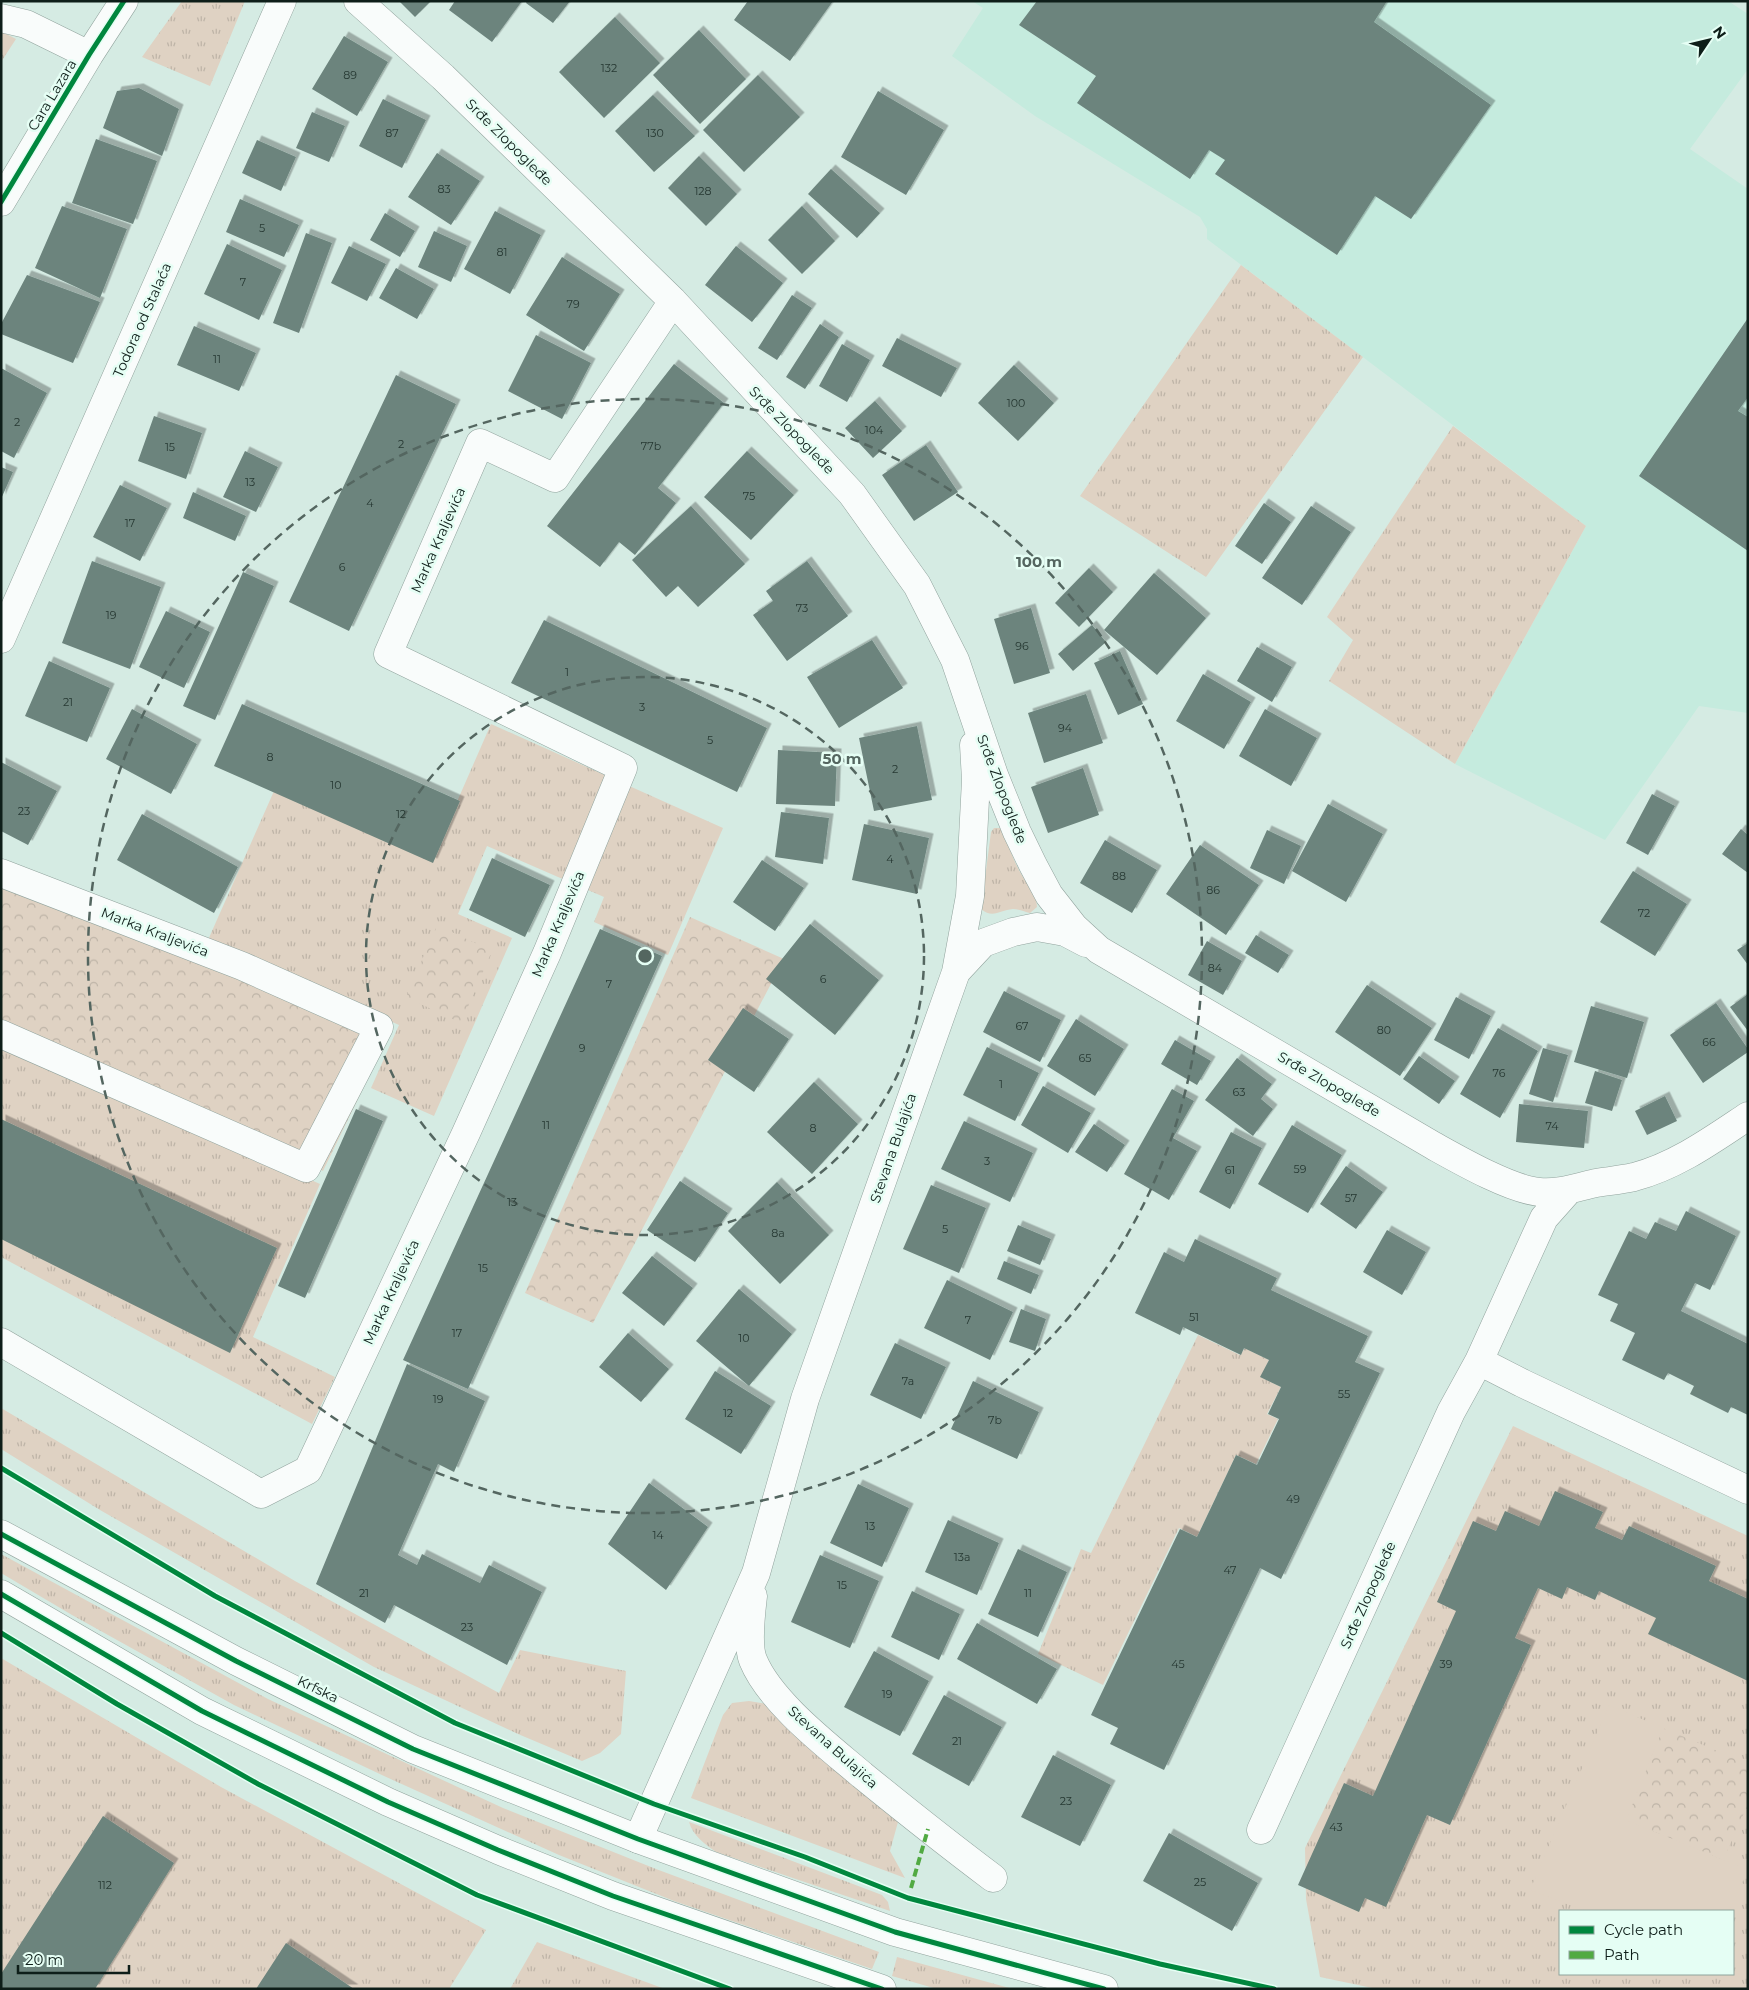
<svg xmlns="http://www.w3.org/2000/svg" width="1749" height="1990" font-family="Montserrat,sans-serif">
	<defs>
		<pattern id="grass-tufts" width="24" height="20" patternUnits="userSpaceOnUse" patternTransform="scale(1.25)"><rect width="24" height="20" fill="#dfd2c3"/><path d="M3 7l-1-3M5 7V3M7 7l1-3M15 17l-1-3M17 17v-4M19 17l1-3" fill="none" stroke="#beb4a7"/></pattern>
		<pattern id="park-crowns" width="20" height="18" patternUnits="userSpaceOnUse" patternTransform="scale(1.25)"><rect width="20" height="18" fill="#dfd2c3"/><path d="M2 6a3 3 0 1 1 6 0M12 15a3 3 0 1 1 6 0" fill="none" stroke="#beb4a7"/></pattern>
		<filter id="shadow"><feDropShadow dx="4.5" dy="-4.5" stdDeviation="0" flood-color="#0004"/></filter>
	</defs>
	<rect width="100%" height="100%" fill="#d5ebe3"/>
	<path fill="#c5ebde" d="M972,1H1728L1748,14V69L1690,149L1748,189V713L1699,706L1605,840L1455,764L1586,526L1207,239V229L1200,217L1035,116L952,56L983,8Z"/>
	<path fill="url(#grass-tufts)" fill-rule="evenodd" d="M182,1H245L210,86L142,57Z
		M1,31L16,39L1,62Z
		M1241,265L1363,357L1206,577L1080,496Z
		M1453,426L1586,526L1455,764L1329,681L1353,640L1327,617Z
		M491,724L723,828L668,955L594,922L604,897L487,846L458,914L512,938L434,1116L371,1088L399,1025L208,940L274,791L431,861Z
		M994,828H1000C1008,840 1011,855 1018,868C1024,881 1037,892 1037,907L1030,913C1025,912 1019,909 1013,909C1000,910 993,919 981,909L991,832Z
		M1,1043L320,1184L253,1337L335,1377L312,1424L1,1257Z
		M1198,1335L1240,1355L1245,1348L1269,1360L1261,1377L1281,1387L1267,1414L1278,1419L1256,1464L1236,1455L1197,1537L1179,1528L1103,1685L1038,1654L1081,1549L1091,1553Z
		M1,1408L295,1581L499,1693L520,1650L626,1671L621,1734L600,1753L582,1761L518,1734L374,1667L100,1510L1,1449Z
		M1513,1426L1748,1536V1989H1377L1320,1977L1306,1899L1305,1848ZM1560,1911H1733V1974H1560Z
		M1,1554L268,1699L503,1808L656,1869L879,1952L872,1969L674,1901L559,1855L384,1776L234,1705L72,1615L1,1573Z
		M1,1658L221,1787L486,1930L449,1989H1Z
		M749,1701L767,1704L896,1816L898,1822L890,1851L905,1878L691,1798L723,1715L732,1703Z
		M689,1822L882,1895L888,1902L890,1911L716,1852C705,1844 693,1836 689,1822Z
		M537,1942L665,1989H510Z
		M897,1957L1013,1989H937L892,1976Z"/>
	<path fill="url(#park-crowns)" d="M1,879L389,1035L323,1171L1,1029Z
		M690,917L784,959L593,1323L525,1293Z
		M437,925L492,951L461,1023L406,997Z
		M1663,1728L1748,1764V1804L1723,1860L1626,1820Z"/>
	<path fill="#dfd2c3" d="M1609,1705L1663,1728L1626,1820L1748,1870L1729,1911H1586L1530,1890Z"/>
	<path fill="#6c847d" filter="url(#shadow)" d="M399,1H431L415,17Z
		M455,1H522L492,42L449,10Z
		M527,1H570L553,23L526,3Z
		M748,1H833L790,61L734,20Z
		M1037,1H1387L1374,22L1491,105L1411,219L1375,196L1337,255L1215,174L1225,160L1209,150L1190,179L1077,103L1096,76L1019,25Z
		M615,17L660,63L604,118L559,72Z
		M699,30L746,79L700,124L653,75Z
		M344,36L388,62L357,116L312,89Z
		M758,75L800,117L744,172L703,130Z
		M139,88L179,109L162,156L103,128L117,91Z
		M878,91L944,130L906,195L841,157Z
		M653,95L695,136L654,172L615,131Z
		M383,99L426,120L402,168L359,146Z
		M312,112L345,126L329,162L296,148Z
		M96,139L157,161L133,224L72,203Z
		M257,140L296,157L281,191L242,173Z
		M437,153L480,181L451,225L408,197Z
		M699,156L737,194L706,226L668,188Z
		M831,169L880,213L857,238L808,194Z
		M240,199L299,225L284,257L226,232Z
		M62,206L127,229L100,298L35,268Z
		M802,206L835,241L802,274L768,240Z
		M495,211L541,235L510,294L464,269Z
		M385,213L415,231L400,257L370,240Z
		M434,231L467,246L451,282L418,267Z
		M306,233L332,243L299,333L273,323Z
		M227,244L282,270L259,320L204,294Z
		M349,246L386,264L367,301L331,283Z
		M736,246L783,283L752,322L705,285Z
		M562,257L620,294L584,351L526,315Z
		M396,268L434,289L417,319L379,298Z
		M27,275L100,302L73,363L1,334V324Z
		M792,295L812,308L777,360L758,348Z
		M1748,318V397L1738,411L1748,417V551L1639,476Z
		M820,324L839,337L805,389L786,377Z
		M194,326L256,353L239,391L177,365Z
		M536,335L591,363L562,419L508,391Z
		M897,338L957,368L941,397L882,366Z
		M842,344L870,360L847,402L819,386Z
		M674,364L724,403L658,488L676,503L635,555L619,542L600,567L547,526Z
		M1014,365L1054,403L1018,441L978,403Z
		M1,368L47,393L14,458L1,451Z
		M396,375L456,404L349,631L289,602Z
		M875,401L902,431L873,458L845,428Z
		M154,416L202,433L186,479L138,461Z
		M926,445L958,492L914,521L882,475Z
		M245,451L278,467L256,512L223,497Z
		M747,451L794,495L751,540L704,497Z
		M1,467L13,472L1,499Z
		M120,485L167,508L140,561L93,537Z
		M193,492L246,516L235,541L183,518Z
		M1264,503L1291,522L1262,564L1235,546Z
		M691,506L745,564L698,607L678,586L666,597L632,560Z
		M1311,506L1351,532L1302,605L1262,578Z
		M92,561L161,587L130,669L62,643Z
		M807,561L848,616L787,661L753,615L773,601L766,591Z
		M1089,568L1113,592L1079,627L1055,603Z
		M243,572L274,586L215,720L183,706Z
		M1154,573L1206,618L1157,675L1104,630Z
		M1031,608L1050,673L1014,684L994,619Z
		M166,611L210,632L184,688L139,667Z
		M544,620L767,728L737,792L511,683Z
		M1092,625L1106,642L1073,671L1058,654Z
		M872,640L903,688L839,728L807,677Z
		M1257,647L1292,667L1272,702L1237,681Z
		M1120,651L1143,704L1118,715L1094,663Z
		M49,661L110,688L87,742L25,716Z
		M1203,674L1251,702L1224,749L1176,721Z
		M1086,694L1103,743L1044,763L1028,713Z
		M242,704L460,801L433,863L214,766Z
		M132,709L197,744L171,794L106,759Z
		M1265,709L1317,738L1291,786L1239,756Z
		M917,726L932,800L874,811L859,738Z
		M778,750L837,753L835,806L776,804Z
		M1,762L57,791L28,845L1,831Z
		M1083,768L1099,815L1048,833L1031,787Z
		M1652,794L1675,806L1648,855L1626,843Z
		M1328,804L1383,834L1346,902L1292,871Z
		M781,812L829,818L823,864L775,857Z
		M142,814L238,867L214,913L117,860Z
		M864,824L929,838L917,894L852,880Z
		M1741,829L1748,835V873L1722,854Z
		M1267,830L1301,846L1284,884L1250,868Z
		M1105,840L1157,870L1132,913L1080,883Z
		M1200,845L1259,885L1226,935L1166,894Z
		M492,858L550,885L525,937L469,910Z
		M762,860L804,888L775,931L733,902Z
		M1633,871L1687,904L1655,956L1600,922Z
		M810,924L879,980L835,1035L766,979Z
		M600,929L662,956L468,1389L403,1360Z
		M1256,935L1289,955L1278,973L1245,953Z
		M1207,941L1242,961L1223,995L1188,975Z
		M1748,943V965L1737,950Z
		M1367,985L1432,1028L1400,1076L1335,1032Z
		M1004,991L1061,1020L1040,1062L983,1032Z
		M1748,994V1031L1730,1007Z
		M1456,997L1491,1016L1469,1059L1434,1040Z
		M1716,1003L1748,1049V1052L1703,1083L1670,1035Z
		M1591,1006L1644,1022L1627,1078L1574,1062Z
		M743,1008L789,1039L754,1092L708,1060Z
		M1076,1019L1124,1049L1095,1096L1047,1066Z
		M1498,1028L1538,1051L1500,1118L1460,1094Z
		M1175,1040L1211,1061L1197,1085L1161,1064Z
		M987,1047L1039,1073L1015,1121L963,1095Z
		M1543,1048L1568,1055L1553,1102L1529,1094Z
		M1419,1056L1455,1081L1439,1104L1403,1079Z
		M1237,1058L1272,1084L1261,1099L1273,1109L1253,1136L1205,1100Z
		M1595,1071L1622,1080L1612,1111L1585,1103Z
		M814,1082L858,1124L812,1174L767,1132Z
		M1043,1086L1091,1113L1068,1153L1021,1125Z
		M1172,1089L1194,1101L1173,1138L1197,1151L1169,1200L1124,1174Z
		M1665,1096L1677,1121L1647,1135L1635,1111Z
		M1519,1104L1588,1111L1584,1148L1516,1142Z
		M356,1109L383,1121L305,1298L278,1286Z
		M1,1119L277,1248L230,1353L1,1239Z
		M964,1121L1033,1153L1010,1202L941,1169Z
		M1094,1124L1125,1145L1107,1172L1075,1152Z
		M1292,1125L1342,1155L1308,1213L1258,1184Z
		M1231,1132L1262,1148L1230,1209L1199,1192Z
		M1346,1166L1383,1192L1356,1229L1320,1204Z
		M680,1181L728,1213L695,1262L647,1230Z
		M777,1182L829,1235L780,1284L728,1231Z
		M931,1185L986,1208L959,1273L903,1249Z
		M1686,1211L1736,1236L1710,1290L1695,1283L1681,1311L1748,1344V1415L1731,1407L1728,1413L1690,1394L1694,1386L1668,1373L1664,1380L1622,1360L1635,1333L1610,1321L1618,1304L1598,1295L1629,1231L1646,1239L1655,1222L1676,1231Z
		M1018,1225L1051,1239L1040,1265L1007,1251Z
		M1387,1230L1426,1252L1402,1295L1363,1272Z
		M1195,1239L1277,1278L1271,1290L1368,1336L1355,1362L1380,1373L1281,1579L1260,1568L1164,1770L1110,1744L1118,1728L1091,1715L1180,1529L1197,1537L1236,1455L1257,1465L1279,1419L1268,1414L1281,1387L1260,1377L1269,1360L1244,1348L1241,1355L1183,1327L1180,1335L1135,1313L1164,1252L1184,1262Z
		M652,1256L693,1288L664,1326L622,1293Z
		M1004,1261L1039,1275L1031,1294L997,1279Z
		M947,1280L1013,1312L990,1360L924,1328Z
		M739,1289L792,1334L749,1386L696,1341Z
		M1021,1309L1046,1319L1035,1351L1009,1342Z
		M628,1333L669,1369L641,1402L599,1367Z
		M895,1343L946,1367L921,1419L870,1395Z
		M407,1364L485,1401L454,1472L438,1464L398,1555L417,1565L422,1554L480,1583L489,1565L542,1592L507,1665L394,1605L385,1623L316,1584Z
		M715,1371L771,1406L741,1454L685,1419Z
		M973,1381L1039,1412L1017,1459L951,1429Z
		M649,1483L708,1527L666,1590L608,1544Z
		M858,1484L909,1508L882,1567L830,1543Z
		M1555,1491L1603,1512L1595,1528L1622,1540L1629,1526L1716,1566L1709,1581L1748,1599V1681L1648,1634L1656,1618L1599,1591L1595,1600L1567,1587L1562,1599L1538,1588L1515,1638L1531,1645L1450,1825L1427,1815L1386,1907L1365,1898L1359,1912L1298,1885L1344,1783L1373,1796L1456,1611L1437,1602L1473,1521L1496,1531L1505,1511L1539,1526Z
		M948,1520L999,1543L977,1595L925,1572Z
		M1018,1549L1067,1572L1038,1637L988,1614Z
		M820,1555L879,1581L850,1648L791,1622Z
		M912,1591L960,1614L939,1660L891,1637Z
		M977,1623L1057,1669L1037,1704L957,1659Z
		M874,1651L929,1681L900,1736L844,1707Z
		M944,1695L1002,1727L969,1786L912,1754Z
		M1053,1755L1111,1785L1080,1846L1021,1817Z
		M103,1816L174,1863L95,1989H1V1974Z
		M1169,1833L1258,1883L1232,1931L1143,1881Z
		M286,1943L354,1989H256Z"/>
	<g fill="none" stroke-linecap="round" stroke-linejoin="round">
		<defs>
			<path id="minor" d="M358,1L443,77L673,301L852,494L917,585L955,660L994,775L1017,832L1033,865L1049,895L1074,927L1099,950L1434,1146C1461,1161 1510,1189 1539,1192C1559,1194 1577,1187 1596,1183C1608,1181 1621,1180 1634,1177C1676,1166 1712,1140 1748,1116
				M1,18L26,24L89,55
				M1,202L89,55L124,1
				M1,639L282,1
				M1,873L242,966L379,1027L306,1168L1,1034
				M956,972L983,943L1013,932L1037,927L1065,932L1086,943
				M1,1342L261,1494L308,1470L466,1133L547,953L623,768L388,654L480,443L555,478L673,301
				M1479,1361L1522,1383L1748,1490
				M753,1596C751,1613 747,1645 753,1660C770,1702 828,1746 862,1775C905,1810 949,1845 993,1878
				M1261,1830L1451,1412L1479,1361L1544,1218L1568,1191
				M638,1839L756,1573L805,1399L956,972L970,896L976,780L974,745"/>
			<path id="major" d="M1,1534L236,1661L413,1749L638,1839L895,1932L1104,1989
				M1,1594L202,1711L388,1802L498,1850L613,1896L882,1989"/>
		</defs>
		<use href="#minor" stroke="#91a39d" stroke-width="29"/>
		<use href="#major" stroke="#91a39d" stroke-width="29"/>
		<use href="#minor" stroke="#f9fcfb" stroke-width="28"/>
		<use href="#major" stroke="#f9fcfb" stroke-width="28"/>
		<path stroke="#51aa42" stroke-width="4" stroke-dasharray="8 4" stroke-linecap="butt" d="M911,1888L928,1829"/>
		<defs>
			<path id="cycleway" d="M1,202L89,55L124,1
				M1,1468L215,1596L455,1723L654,1804L805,1857L908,1898L1160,1964L1274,1989
				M1,1534L236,1661L413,1749L638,1839L895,1932L1104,1989
				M1,1594L202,1711L388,1802L498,1850L613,1896L882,1989
				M1,1633L117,1704L258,1784L477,1895L730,1989"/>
		</defs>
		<use href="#cycleway" stroke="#e5fef4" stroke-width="8"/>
		<use href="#cycleway" stroke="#00873e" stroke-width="5"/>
	</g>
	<g fill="none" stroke="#546660" stroke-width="2.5" stroke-dasharray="9 6">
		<circle cx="645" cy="956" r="279"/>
		<circle cx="645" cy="956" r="557"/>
	</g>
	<g text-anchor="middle" stroke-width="5" stroke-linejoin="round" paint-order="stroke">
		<g font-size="11" fill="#263832">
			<text x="609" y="72">132</text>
			<text x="350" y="79">89</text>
			<text x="392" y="137">87</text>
			<text x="655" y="137">130</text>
			<text x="444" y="193">83</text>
			<text x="703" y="195">128</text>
			<text x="262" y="232">5</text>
			<text x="502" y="256">81</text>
			<text x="243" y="286">7</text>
			<text x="573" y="308">79</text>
			<text x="217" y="363">11</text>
			<text x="1016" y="407">100</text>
			<text x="17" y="426">2</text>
			<text x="874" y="434">104</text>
			<text x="401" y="448">2</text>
			<text x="651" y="450">77b</text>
			<text x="170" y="451">15</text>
			<text x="250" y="486">13</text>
			<text x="749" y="500">75</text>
			<text x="370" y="507">4</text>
			<text x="130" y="527">17</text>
			<text x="342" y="571">6</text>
			<text x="802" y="612">73</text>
			<text x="111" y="619">19</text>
			<text x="1022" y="650">96</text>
			<text x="567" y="676">1</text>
			<text x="68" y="706">21</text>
			<text x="642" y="711">3</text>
			<text x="1065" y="732">94</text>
			<text x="710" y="744">5</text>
			<text x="270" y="761">8</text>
			<text x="895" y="773">2</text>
			<text x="336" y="789">10</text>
			<text x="24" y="815">23</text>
			<text x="401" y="818">12</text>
			<text x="890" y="863">4</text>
			<text x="1119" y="880">88</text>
			<text x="1213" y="894">86</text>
			<text x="1644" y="917">72</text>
			<text x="1215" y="972">84</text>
			<text x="823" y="983">6</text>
			<text x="609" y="988">7</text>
			<text x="1022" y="1030">67</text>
			<text x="1384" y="1034">80</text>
			<text x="1709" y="1046">66</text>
			<text x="582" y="1052">9</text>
			<text x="1085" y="1062">65</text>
			<text x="1499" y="1077">76</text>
			<text x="1001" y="1088">1</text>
			<text x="1239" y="1096">63</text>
			<text x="546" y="1129">11</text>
			<text x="1552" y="1130">74</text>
			<text x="813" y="1132">8</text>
			<text x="987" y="1165">3</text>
			<text x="1300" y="1173">59</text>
			<text x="1230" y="1174">61</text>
			<text x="1351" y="1202">57</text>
			<text x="512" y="1206">13</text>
			<text x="945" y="1233">5</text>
			<text x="778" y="1237">8a</text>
			<text x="483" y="1272">15</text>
			<text x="1194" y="1321">51</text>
			<text x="968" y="1324">7</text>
			<text x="457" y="1337">17</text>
			<text x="744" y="1342">10</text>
			<text x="908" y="1385">7a</text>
			<text x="1344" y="1398">55</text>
			<text x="438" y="1403">19</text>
			<text x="728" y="1417">12</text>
			<text x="995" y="1424">7b</text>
			<text x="1293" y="1503">49</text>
			<text x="870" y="1530">13</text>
			<text x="658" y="1539">14</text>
			<text x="962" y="1561">13а</text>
			<text x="1230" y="1574">47</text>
			<text x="842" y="1589">15</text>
			<text x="364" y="1597">21</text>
			<text x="1028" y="1597">11</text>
			<text x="467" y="1631">23</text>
			<text x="1178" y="1668">45</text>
			<text x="1446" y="1668">39</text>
			<text x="887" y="1698">19</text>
			<text x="957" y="1745">21</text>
			<text x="1066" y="1805">23</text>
			<text x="1336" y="1831">43</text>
			<text x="1200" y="1886">25</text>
			<text x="105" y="1889">112</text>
		</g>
		<g font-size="14" fill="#0e1e19" stroke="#e5fef4">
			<text transform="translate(52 95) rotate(-59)" y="5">Cara Lazara</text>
			<text transform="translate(509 142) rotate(45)" y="5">Srđe Zlopogleđe</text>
			<text transform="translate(142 320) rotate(-66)" y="5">Todora od Stalaća</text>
			<text transform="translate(792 430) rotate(46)" y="5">Srđe Zlopogleđe</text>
			<text transform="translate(438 540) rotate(-66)" y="5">Marka Kraljevića</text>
			<text transform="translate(1002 789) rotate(69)" y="5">Srđe Zlopogleđe</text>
			<text transform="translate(558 924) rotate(-67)" y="5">Marka Kraljevića</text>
			<text transform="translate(155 932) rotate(21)" y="5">Marka Kraljevića</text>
			<text transform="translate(1329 1084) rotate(30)" y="5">Srđe Zlopogleđe</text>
			<text transform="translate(893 1148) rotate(-71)" y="5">Stevana Bulajića</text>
			<text transform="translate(391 1292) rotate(-65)" y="5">Marka Kraljevića</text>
			<text transform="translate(1368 1595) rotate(-66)" y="5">Srđe Zlopogleđe</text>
			<text transform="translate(318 1689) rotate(26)" y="5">Krfska</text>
			<text transform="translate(833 1747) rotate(42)" y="5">Stevana Bulajića</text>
		</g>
	</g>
	<circle cx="645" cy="956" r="8" fill="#546660" stroke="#e5fef4" stroke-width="2.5"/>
	<g font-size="15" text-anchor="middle" font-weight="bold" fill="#546660" stroke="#e5fef4" stroke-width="5" stroke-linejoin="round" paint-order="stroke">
		<text x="1039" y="567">100 m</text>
		<text x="842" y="764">50 m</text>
	</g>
	<rect width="1749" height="1990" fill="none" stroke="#0e1e19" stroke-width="5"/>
	<rect x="1559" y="1910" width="175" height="65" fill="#e5fef4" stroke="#8fa49c"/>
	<rect x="1569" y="1926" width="25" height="8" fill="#00873e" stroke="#8fa49c"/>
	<text x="1604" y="1935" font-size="15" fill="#0e1e19">Cycle path</text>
	<rect x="1569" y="1951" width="25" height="8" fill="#51aa42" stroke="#8fa49c"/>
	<text x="1604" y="1960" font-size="15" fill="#0e1e19">Path</text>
	<g transform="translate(1709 40) rotate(55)" stroke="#e5fef4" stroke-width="4" paint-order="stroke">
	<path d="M0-4L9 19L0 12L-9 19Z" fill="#0e1e19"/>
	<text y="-8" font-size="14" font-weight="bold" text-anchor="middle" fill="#0e1e19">N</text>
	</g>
	<path d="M18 1965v8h111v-8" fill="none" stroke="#0e1e19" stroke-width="2.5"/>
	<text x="25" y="1965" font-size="15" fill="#0e1e19" stroke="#e5fef4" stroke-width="4" paint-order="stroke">20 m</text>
</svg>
